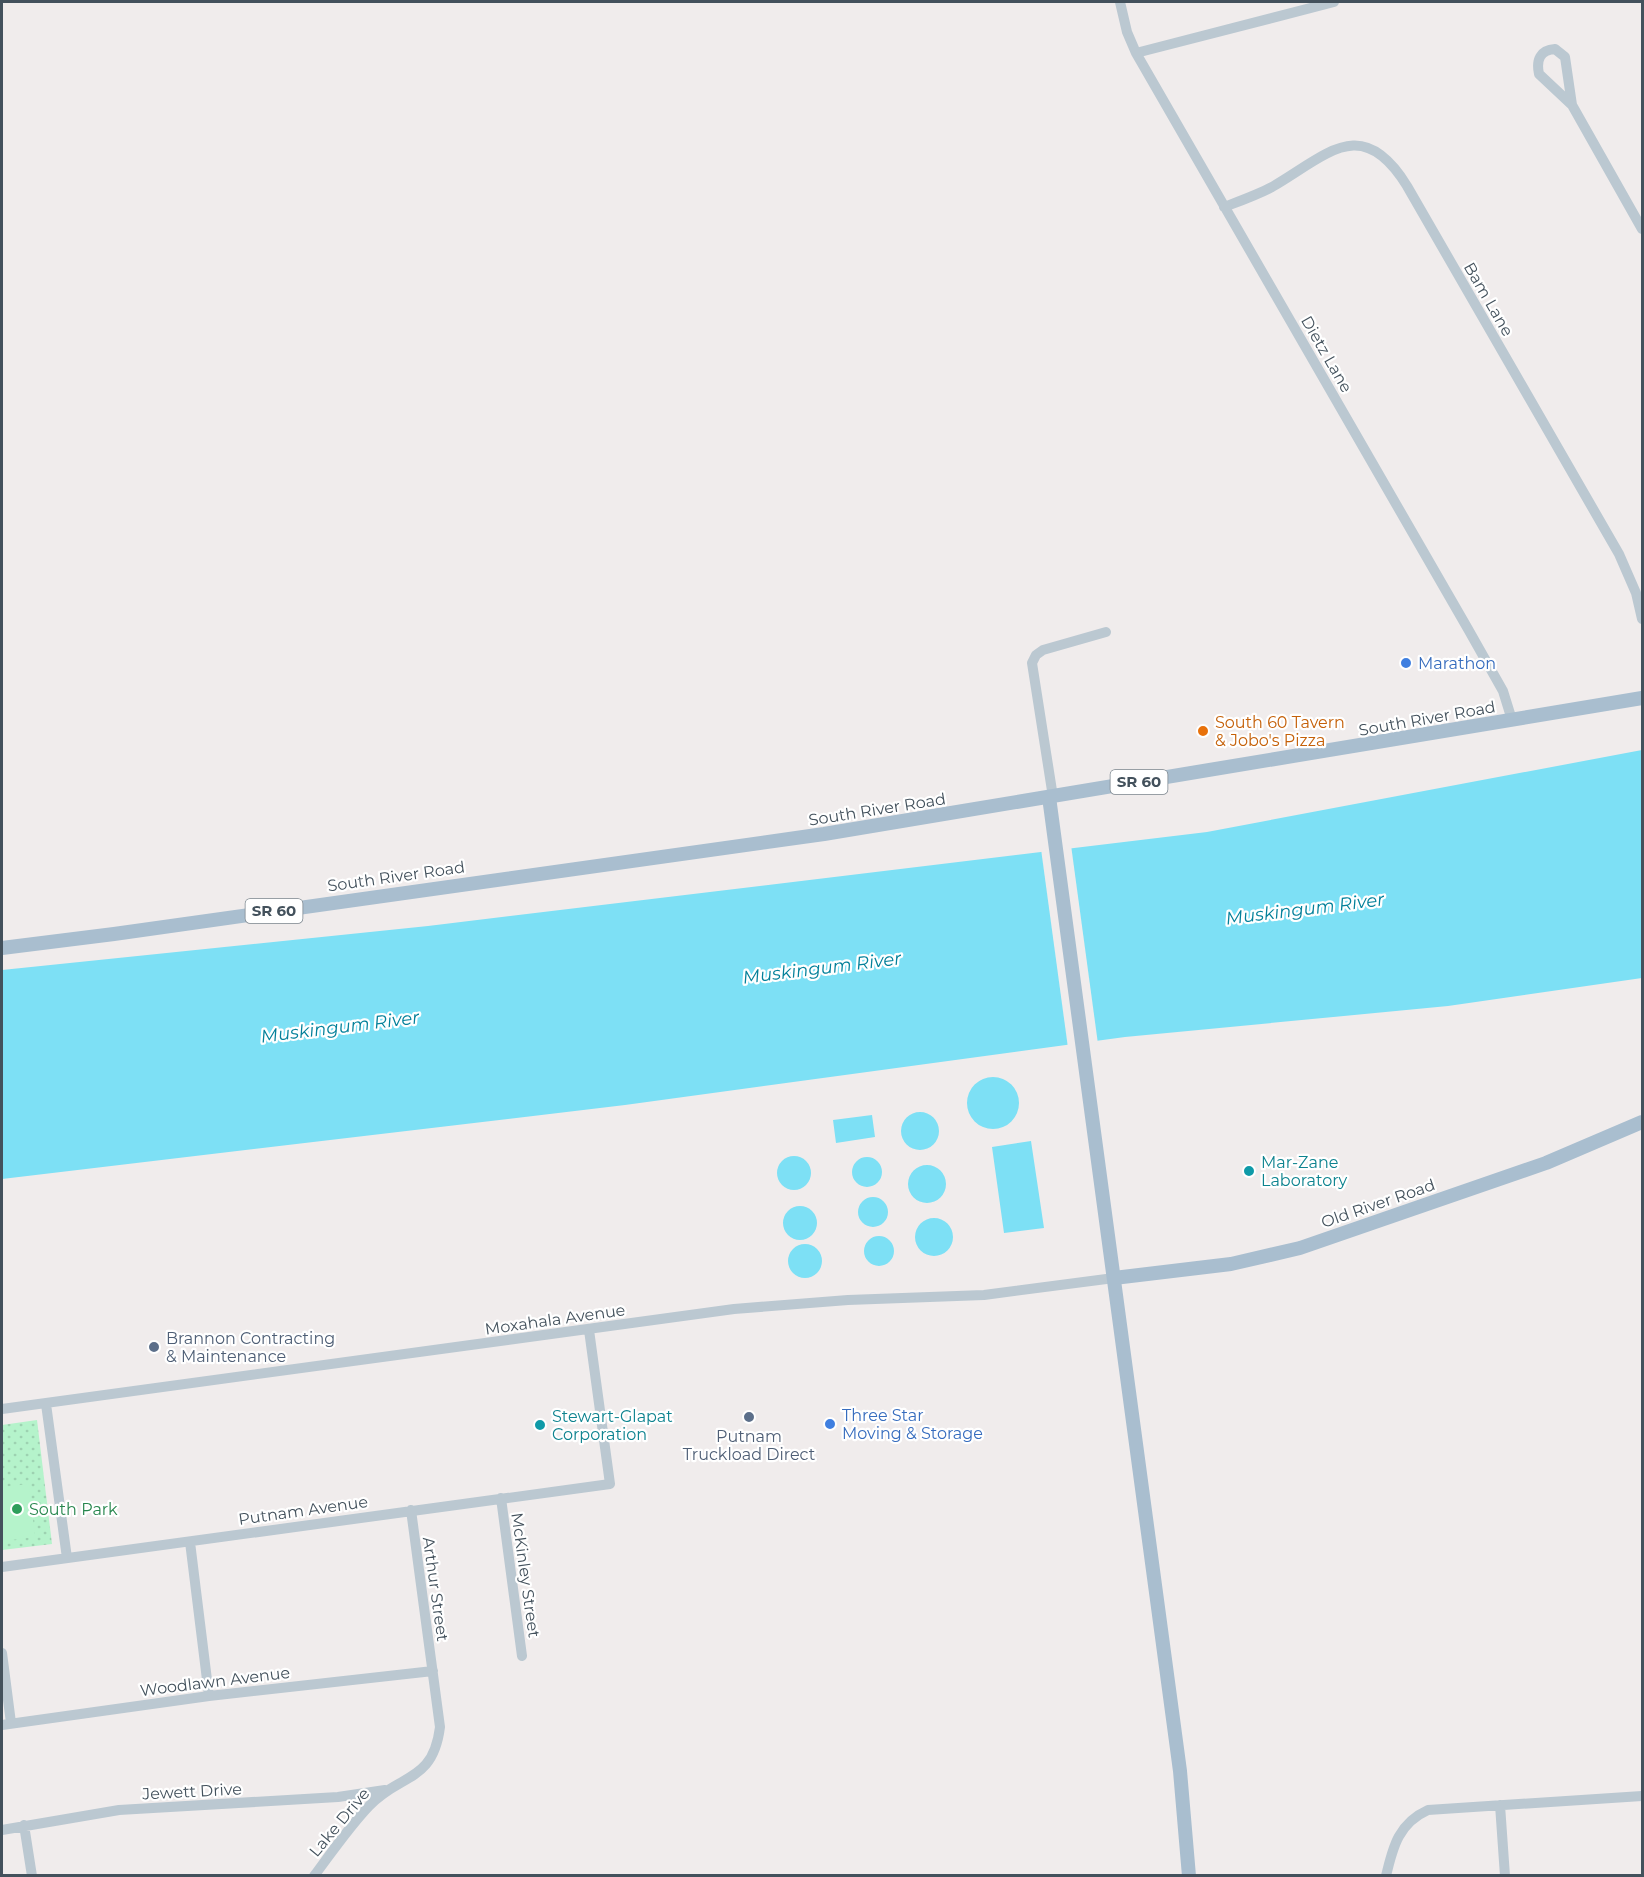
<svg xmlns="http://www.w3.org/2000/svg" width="1644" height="1877" font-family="Montserrat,sans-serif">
	<defs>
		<pattern id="park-dots" width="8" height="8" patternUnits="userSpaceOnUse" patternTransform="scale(1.5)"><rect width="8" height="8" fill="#b5f3cb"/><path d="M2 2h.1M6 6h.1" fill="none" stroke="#9dd2b1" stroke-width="1.8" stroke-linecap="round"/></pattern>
	</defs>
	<rect width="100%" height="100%" fill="#f0ecec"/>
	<path fill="url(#park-dots)" d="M37,1420L52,1544L2,1550V1425Z"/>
	<path fill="#b5f3cb" d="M29,1484L35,1537L3,1541L2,1487Z"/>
	<path fill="#7de0f5" d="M1642,750V978L1448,1006L1125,1037L625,1105L2,1179V970L428,926L1207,832Z
		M967 1103a26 26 0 1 1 52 0a26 26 0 1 1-52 0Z
		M901 1131a19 19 0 1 1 38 0a19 19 0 1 1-38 0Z
		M872,1115L875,1137L836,1143L833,1120Z
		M1031,1141L1044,1228L1004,1233L992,1147Z
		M777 1173a17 17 0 1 1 34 0a17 17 0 1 1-34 0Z
		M852 1172a15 15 0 1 1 30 0a15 15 0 1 1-30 0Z
		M908 1184a19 19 0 1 1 38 0a19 19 0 1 1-38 0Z
		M858 1212a15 15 0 1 1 30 0a15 15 0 1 1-30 0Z
		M783 1223a17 17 0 1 1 34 0a17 17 0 1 1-34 0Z
		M915 1237a19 19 0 1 1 38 0a19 19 0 1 1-38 0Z
		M864 1251a15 15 0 1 1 30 0a15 15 0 1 1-30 0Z
		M788 1261a17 17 0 1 1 34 0a17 17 0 1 1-34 0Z"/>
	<path fill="#f0ecec" d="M1071,845L1098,1044L1068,1048L1041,849Z"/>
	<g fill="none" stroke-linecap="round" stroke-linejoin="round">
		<path stroke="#bbc8d1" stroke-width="10" d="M1120,2L1127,32L1136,53L1468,629L1503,691L1512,720
			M1136,53L1334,2
			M1572,105L1565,57L1555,49C1540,50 1536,60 1539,74L1572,105L1642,229
			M1224,207C1240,201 1257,195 1272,187C1327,155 1362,113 1407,186L1619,554L1636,593L1642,619
			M1053,797L1032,663L1036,655L1043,650L1106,632
			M46,1404L67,1558
			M2,1409L734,1309L848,1300L984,1295L1114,1278
			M501,1498L522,1656
			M190,1542L209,1696
			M2,1567L610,1484L589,1330
			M2,1653L11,1723
			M2,1725L209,1696L433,1671
			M1500,1805L1505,1876
			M24,1825L32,1876
			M2,1830L119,1810L338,1797L385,1790
			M314,1876C332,1852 349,1827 369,1806C400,1773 433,1783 440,1727L411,1510
			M1386,1876C1393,1846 1399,1823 1428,1810L1642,1796"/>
		<path stroke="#a9becf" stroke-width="14" d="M1049,797L1180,1771L1189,1876
			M2,948L114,934L824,834L1642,698
			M1114,1278L1231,1264L1300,1248L1546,1163L1642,1122"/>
	</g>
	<g fill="#3f7fe0" stroke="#fff" stroke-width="2">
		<circle cx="1406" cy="663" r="6"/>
		<circle cx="830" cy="1424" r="6"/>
	</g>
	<circle fill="#e8710a" stroke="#fff" stroke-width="2" cx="1203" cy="731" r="6"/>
	<g fill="#0f9aa8" stroke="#fff" stroke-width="2">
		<circle cx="1249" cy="1171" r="6"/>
		<circle cx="540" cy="1425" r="6"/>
	</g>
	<g fill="#5c6f8a" stroke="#fff" stroke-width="2">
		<circle cx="154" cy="1347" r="6"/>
		<circle cx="749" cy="1417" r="6"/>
	</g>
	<circle fill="#2e9e5b" stroke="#fff" stroke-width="2" cx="17" cy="1509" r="6"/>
	<g text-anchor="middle" stroke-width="4.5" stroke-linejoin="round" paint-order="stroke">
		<g fill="#fff" stroke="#7b858d" stroke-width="1.5">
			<rect x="1110.5" y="770" width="57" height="24" rx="4.5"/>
			<rect x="245.5" y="899" width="57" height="24" rx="4.5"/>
		</g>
		<g font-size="15" font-weight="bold" fill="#43515c">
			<text x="1139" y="787">SR 60</text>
			<text x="274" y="916">SR 60</text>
		</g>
		<g font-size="16" fill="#43515c" stroke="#fff">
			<text transform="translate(1489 299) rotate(60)" y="6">Bam Lane</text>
			<text transform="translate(1327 354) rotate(60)" y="6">Dietz Lane</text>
			<text transform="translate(1427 718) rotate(-10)" y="6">South River Road</text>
			<text transform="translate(877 809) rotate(-9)" y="6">South River Road</text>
			<text transform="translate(396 876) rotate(-8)" y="6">South River Road</text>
			<text transform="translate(1378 1203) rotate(-19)" y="6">Old River Road</text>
			<text transform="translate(555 1319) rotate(-8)" y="6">Moxahala Avenue</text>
			<text transform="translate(303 1510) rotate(-8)" y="6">Putnam Avenue</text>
			<text transform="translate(526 1575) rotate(82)" y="6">McKinley Street</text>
			<text transform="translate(436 1589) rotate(82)" y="6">Arthur Street</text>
			<text transform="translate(215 1681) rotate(-7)" y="6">Woodlawn Avenue</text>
			<text transform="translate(192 1791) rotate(-3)" y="6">Jewett Drive</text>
			<text transform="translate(339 1822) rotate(-50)" y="6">Lake Drive</text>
		</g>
		<g font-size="16" fill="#366cbe" stroke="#fff" text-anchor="start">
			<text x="1418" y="669">Marathon</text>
			<text x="842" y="1421">Three Star<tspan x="842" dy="18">Moving &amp; Storage</tspan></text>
		</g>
		<g font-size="16" fill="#c56008" stroke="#fff" text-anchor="start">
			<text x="1215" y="728">South 60 Tavern<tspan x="1215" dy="18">&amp; Jobo's Pizza</tspan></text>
		</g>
		<g font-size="16" fill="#0d838f" stroke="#fff" text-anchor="start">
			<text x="1261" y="1168">Mar-Zane<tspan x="1261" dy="18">Laboratory</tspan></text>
			<text x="552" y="1422">Stewart-Glapat<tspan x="552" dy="18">Corporation</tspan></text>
		</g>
		<g font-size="16" fill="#4e5e75" stroke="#fff" text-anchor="start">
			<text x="166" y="1344">Brannon Contracting<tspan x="166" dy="18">&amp; Maintenance</tspan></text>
			<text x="749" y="1442" text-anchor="middle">Putnam<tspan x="749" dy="18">Truckload Direct</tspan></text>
		</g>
		<g font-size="16" fill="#27864d" stroke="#fff" text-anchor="start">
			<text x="29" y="1515">South Park</text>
		</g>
		<g font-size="18" font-style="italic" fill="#03809a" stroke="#fff">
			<text transform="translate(1305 909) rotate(-7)" y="6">Muskingum River</text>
			<text transform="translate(822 968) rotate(-7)" y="6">Muskingum River</text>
			<text transform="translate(340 1027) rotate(-7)" y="6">Muskingum River</text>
		</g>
	</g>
	<rect width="1644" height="1877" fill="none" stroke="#43515c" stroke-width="6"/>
</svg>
